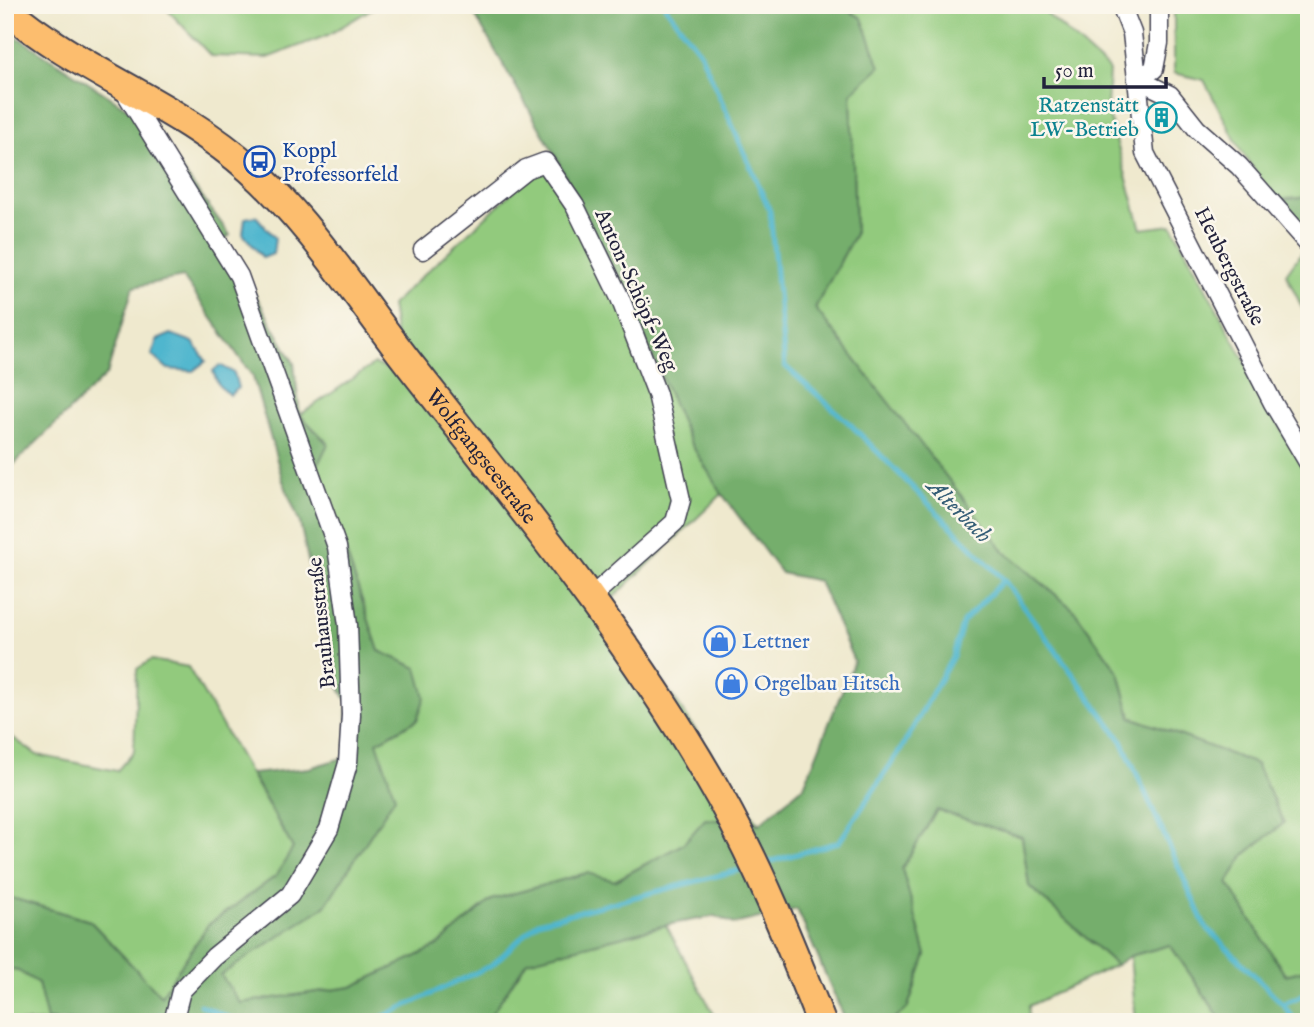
<svg xmlns="http://www.w3.org/2000/svg" width="1314" height="1027" font-family="'IM FELL English',serif">
	<rect width="100%" height="100%" fill="#fbf7ec"/>
	<filter id="ink" filterUnits="userSpaceOnUse"><feTurbulence type="fractalNoise" baseFrequency=".0143" numOctaves="2"/><feDisplacementMap in="SourceGraphic" scale="14" xChannelSelector="R" yChannelSelector="G"/><feConvolveMatrix kernelMatrix="1 2 1 2 8 2 1 2 1" color-interpolation-filters="sRGB"/></filter>
	<filter id="wash" filterUnits="userSpaceOnUse"><feTurbulence type="fractalNoise" baseFrequency=".00686" numOctaves="4" result="noise"/><feDisplacementMap in="SourceGraphic" scale="28" xChannelSelector="R" yChannelSelector="G"/><feGaussianBlur stdDeviation="1.57" result="paint"/><feColorMatrix in="noise" values="0 0 0 0 0 0 0 0 0 0 0 0 0 0 0 0 0 1.4 0 .05"/><feComposite in="paint" operator="in"/></filter>
	<g filter="url(#wash)">
		<rect width="100%" height="100%" fill="#efe9ce"/>
		<path fill="#92ca7d" stroke="#5a765c" stroke-width="2" d="M163,5H378L328,35L267,58L211,56Z
			M838,5H1037L1109,70L1107,108L1141,229L1172,225L1289,443L1309,434V969L1285,975L1228,883L1244,855L1284,823L1256,764L1131,717L1119,673L1074,610L1005,553L815,308L855,234L851,93L862,18Z
			M1174,5H1309V197L1276,200L1241,151L1204,80L1174,73Z
			M554,153L627,297L690,442L722,494L609,602L759,824L706,819L683,844L614,881L586,873L491,900L436,947L352,987L240,1003L220,975L325,906L377,742L417,720V668L379,651L317,466L328,443L300,415L374,364L401,373L391,305Z
			M1306,246L1309,248V322L1286,274Z
			M151,660L188,667L293,848L276,876L208,925L161,996L90,921L5,896V732L37,755L117,771L134,751L137,669Z
			M937,810L1022,837L1029,886L1116,965L1029,1006L1028,1022H889L907,1009L926,955L902,869Z
			M666,925L718,1022H486L527,961Z
			M1170,945L1219,1017L1223,1022H1136L1130,956Z
			M15,969L38,983L47,1020L57,1022H5V970Z"/>
		<path fill="#75ae6c" stroke="#4c6854" stroke-width="2" d="M469,5H838L862,18L880,67L851,93L855,234L815,308L1005,552L1074,610L1119,673L1131,717L1256,764L1284,823L1244,855L1228,883L1285,975L1309,969V1022H1223L1170,945L1130,956L1116,965L1029,886L1022,837L937,810L902,869L926,955L907,1009L889,1022H846L797,909L734,924L715,916L666,925L527,961L486,1022L47,1020L38,983L15,969L5,970V896L90,921L161,996L208,925L276,876L293,848L251,774L309,768L346,757L348,703L333,676L300,523L283,481L253,377L183,277L133,287L107,374L5,473V29L144,119L230,235L224,240L294,363L300,415L328,444L317,466L379,651L417,668L425,697L417,720L377,742L395,797L325,906L221,975L240,1003L352,987L436,947L491,900L587,873L615,881L683,844L705,819L759,824L804,786L854,661L819,581L781,573L722,494L690,442L627,297L554,153Z
			M1309,197V248L1276,200Z"/>
		<path fill="#50b6ce" stroke="#396c84" stroke-width="2" d="M256,216L275,238L273,254L263,258L243,234L245,218Z
			M171,334L193,342L206,361L193,371L168,369L152,355L157,340Z
			M220,365L234,373L238,388L230,395L219,386L213,371Z"/>
		<g fill="none" stroke-linecap="round" stroke-linejoin="round">
			<path stroke="#50b6ce" stroke-width="5" d="M664,5L700,52L770,211L785,366L850,424L1004,580L1122,741L1205,926L1283,1004L1296,1022
				M769,862L839,842L903,746L953,656L963,622L1004,580
				M1283,1004L1309,992
				M200,1005L239,1022
				M155,1022L160,1015
				M372,1022L492,965L538,922L740,870"/>
		</g>
	</g>
	<g filter="url(#ink)">
		<g fill="none" stroke-linecap="round" stroke-linejoin="round">
			<defs>
				<path id="street" d="M1121,5L1132,33L1145,153L1273,403L1309,464
					M1137,79L1170,95L1197,129L1239,166L1309,245
					M1137,79L1154,69L1159,43V5
					M122,87L239,276L337,547L348,625L351,715L348,763L329,829L290,895L214,957L181,991L173,1022
					M423,250L526,169L545,162L575,206L620,298L657,394L681,500L675,522L591,597"/>
				<g id="primary">
					<path id="s1" d="M5,8C79,72 176,103 250,169C312,224 362,304 414,370C522,508 634,644 720,797C760,869 791,946 821,1022"/>
				</g>
			</defs>
			<use href="#street" stroke="#414051" stroke-width="21"/>
			<use href="#primary" stroke="#414051" stroke-width="32"/>
			<use href="#street" stroke="#fff" stroke-width="18"/>
			<use href="#primary" stroke="#fcbd6e" stroke-width="28"/>
		</g>
	</g>
	<defs>
		<symbol id="building-ring" viewBox="-11 -11 22 22"><circle r="9.5" fill="#fbf7ec" stroke="#0f9aa8" stroke-width="1.5"/><path d="M-4-6H4V6H1V3H-1V6H-4ZM-2.5-4.3h1.7v1.8h-1.7ZM.8-4.3h1.7v1.8H.8ZM-2.5-1h1.7V.8h-1.7ZM.8-1h1.7V.8H.8Z" fill="#0f9aa8"/></symbol>
		<symbol id="bus-ring" viewBox="-11 -11 22 22"><circle r="9.5" fill="#fbf7ec" stroke="#1a4fb4" stroke-width="1.5"/><path d="M-5-6H5V4H4V6H2V4H-2V6H-4V4H-5ZM-3.5-4V0h7V-4ZM-3.5 1.2v1.5H-2V1.2ZM2 1.2v1.5H3.5V1.2Z" fill="#1a4fb4"/></symbol>
		<symbol id="shop-ring" viewBox="-11 -11 22 22"><circle r="9.5" fill="#fbf7ec" stroke="#3f7fe0" stroke-width="1.5"/><path d="M-5-2.5h2.3a2.7 3.5 0 0 1 5.4 0H5L5.5 6h-11ZM-1.5-2.5h3a1.5 2.3 0 0 0-3 0Z" fill="#3f7fe0"/></symbol>
	</defs>
	<g fill-rule="evenodd">
		<use href="#building-ring" x="1144" y="100" width="35" height="35"/>
		<use href="#bus-ring" x="242" y="144" width="35" height="35"/>
		<use href="#shop-ring" x="702" y="624" width="35" height="35"/>
		<use href="#shop-ring" x="714" y="666" width="35" height="35"/>
	</g>
	<g text-anchor="middle" stroke-width="5" stroke-linejoin="round" paint-order="stroke">
		<g font-size="21" fill="#0d838f" stroke="#fbf7ec" text-anchor="end">
			<text x="1139" y="112">Ratzenstätt<tspan x="1139" dy="24">LW-Betrieb</tspan></text>
		</g>
		<g font-size="21" fill="#164399" stroke="#fbf7ec" text-anchor="start">
			<text x="282" y="157">Koppl<tspan x="282" dy="24">Professorfeld</tspan></text>
		</g>
		<g font-size="21" fill="#22223b" stroke="#fbf7ec">
			<text transform="translate(1230 266) rotate(63)" y="7">Heubergstraße</text>
			<text transform="translate(637 290) rotate(66)" y="7">Anton-Schöpf-Weg</text>
			<text dy="7" stroke="none"><textPath href="#s1" startOffset="663">Wolfgangseestraße</textPath></text>
			<text transform="translate(321 623) rotate(-96)" y="7">Brauhausstraße</text>
		</g>
		<g font-size="21" fill="#366cbe" stroke="#fbf7ec" text-anchor="start">
			<text x="742" y="648">Lettner</text>
			<text x="754" y="690">Orgelbau Hitsch</text>
		</g>
		<g font-size="23" font-style="italic" fill="#345d76" stroke="#fbf7ec">
			<text transform="translate(960 510) rotate(45)" y="8">Alterbach</text>
		</g>
	</g>
	<rect width="1314" height="1027" fill="none" stroke="#fbf7ec" stroke-width="28"/>
	<path d="M1044 77v10h122v-10" fill="none" stroke="#22223b" stroke-width="3.5"/>
	<text x="1055" y="77" font-size="21" fill="#22223b" stroke="#fbf7ec" stroke-width="5" paint-order="stroke">50 m</text>
</svg>
